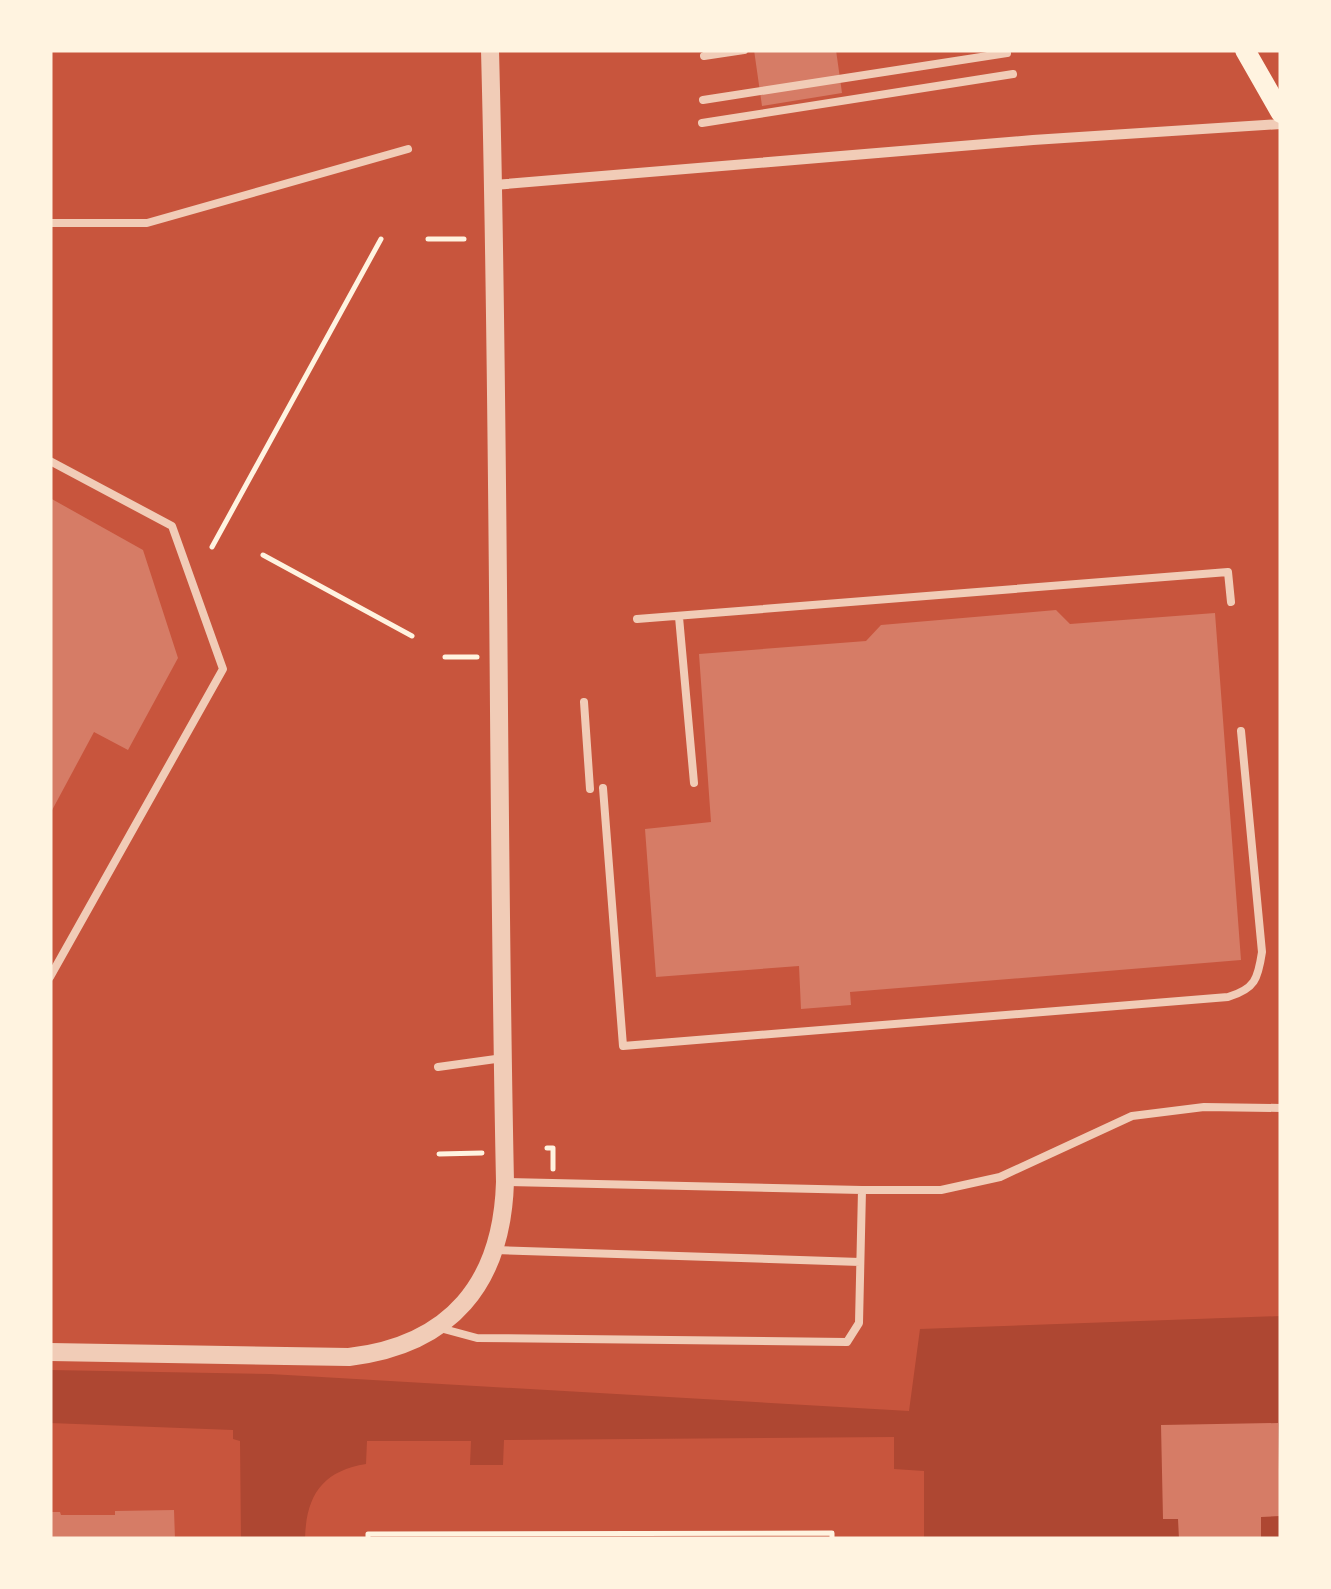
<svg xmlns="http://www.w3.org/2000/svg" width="1331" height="1589" font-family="Karla,sans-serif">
	<rect width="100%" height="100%" fill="#c8553d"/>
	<path fill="#ae4732" d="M1281,1316V1539H924V1471L894,1469V1437L504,1440L503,1465H470L471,1441H367L366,1464C322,1471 306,1496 305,1539H241L240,1441L233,1439V1430L50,1423V1370L270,1374L909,1411L920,1329Z"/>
	<path fill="#d67c66" d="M754,50H836L842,93L762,106Z
		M50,498L143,550L178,658L128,750L94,732L50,814Z
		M1056,610L1070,624L1215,613L1241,960L850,992L851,1005L801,1009L799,966L656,977L645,829L711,822L699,654L866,641L881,625Z
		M1278,1423L1280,1516L1261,1517V1539H1179L1178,1519H1163L1161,1425Z
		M174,1510L175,1539H50V1512H60L61,1515H115V1511Z"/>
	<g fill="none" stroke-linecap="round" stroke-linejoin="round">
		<path stroke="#fff3e0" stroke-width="5" d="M428,239H464
			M212,547L381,239
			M263,555L412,636
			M445,657H477
			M547,1148H553V1169
			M439,1154L482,1153
			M368,1539V1534L832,1533V1539"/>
		<path stroke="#f1ccb7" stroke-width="8" d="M704,56L744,50
			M703,100L1007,53
			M702,123L1013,74
			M50,223H147L408,149
			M50,461L172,526L223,669L50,977
			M679,617L694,783
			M637,619L1228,572L1231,602
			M584,702L590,789
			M603,788L623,1046L1228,997C1255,989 1258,979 1262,952L1241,731
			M438,1067L503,1058
			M862,1190H941L1000,1177L1132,1116L1204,1107L1281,1108
			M495,1250L860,1262
			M440,1328L477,1338L847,1342L859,1323L862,1190L505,1182"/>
		<path stroke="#f1ccb7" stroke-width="10" d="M494,185L1033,140L1281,124"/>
		<path stroke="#f1ccb7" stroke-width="18" d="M50,1352L349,1357C451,1345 502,1283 505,1182C497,804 500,427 490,50"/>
		<path stroke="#fff3e0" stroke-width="20" d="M1245,50L1281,113"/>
	</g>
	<rect width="1331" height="1589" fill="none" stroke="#fff3e0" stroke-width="105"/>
</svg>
